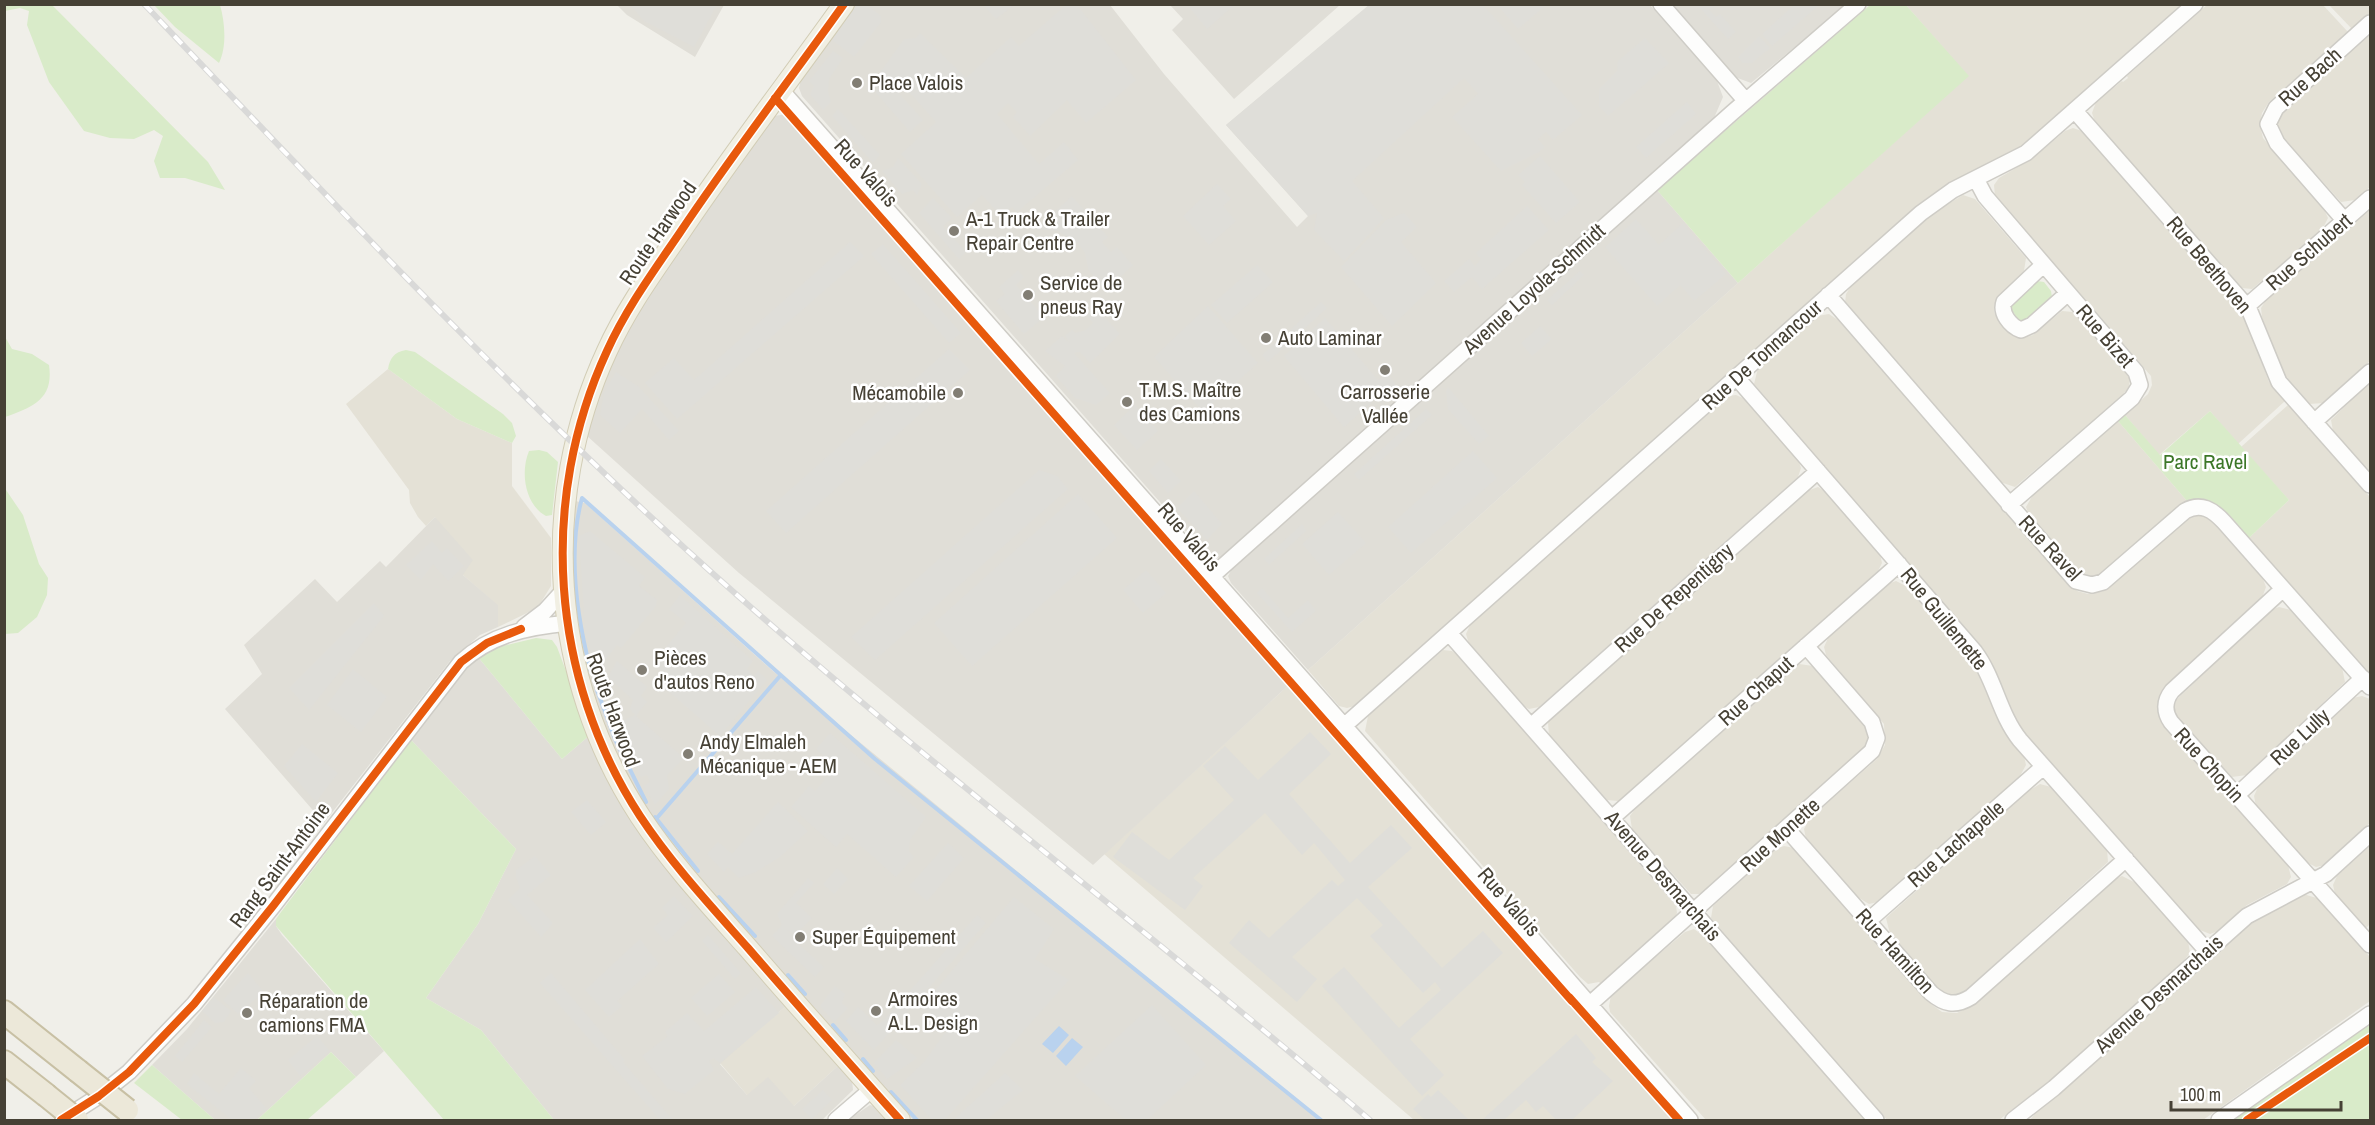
<svg xmlns="http://www.w3.org/2000/svg" width="2375" height="1125" font-family="'Archivo Narrow',sans-serif">
	<rect width="100%" height="100%" fill="#f0efe9"/>
	<path fill="#e4e1d6" d="M1906,5H2183L2019,149L1927,198L1355,706L1347,708L1339,706L1308,670L1968,76Z
		M2207,5H2323L2348,32L2269,102L2262,113L2260,125L2263,138L2324,209L2328,218L2322,230L2252,289L2242,288L2238,284L2095,122L2092,113L2096,102L2122,81L2123,82L2128,78L2127,76Z
		M2329,5H2370V13L2352,29Z
		M2370,33V187L2355,200L2341,202L2277,131V118Z
		M2073,128L2082,131L2245,318L2269,382L2285,401L2238,444L2210,411L2159,455L2125,415L2148,394L2152,385L2151,376L1995,197L1994,185L1999,178L2033,158L2065,131Z
		M1963,195L1975,199L2026,258L2024,271L1995,302L1994,312L1999,322L2010,333L2024,338L2033,335L2062,311L2073,312L2130,378L2129,387L2121,397L2015,487L2000,482L1845,303L1846,294L1851,286L1935,212Z
		M2370,208V361L2324,403L2309,404L2283,374L2262,317L2261,308L2266,300Z
		M1829,314L1838,320L2077,591L2088,594L2104,591L2188,519L2201,514L2209,518L2263,579L2266,587L2262,598L2170,682L2161,694L2158,710L2163,726L2288,865L2291,877L2287,884L2247,905L2218,931L2210,934L2200,930L2025,734L2008,705L1993,666L1975,640L1754,384L1758,368L1817,316Z
		M388,369L457,419L512,443V486L551,538V586L538,607L525,614L498,627L497,605L463,575L435,517L426,526L418,517L410,503L409,490L346,404Z
		M2370,382V473L2333,431L2331,420Z
		M1736,395L1745,399L1798,459L1801,468L1798,477L1539,707L1529,709L1522,705L1469,644L1466,634L1470,625L1728,396Z
		M2288,405L2370,497V675L2249,538L2289,500L2241,447Z
		M2118,421L2187,501L2100,575L2092,578L2080,573L2029,515L2026,507L2034,493Z
		M1818,487L1826,492L1880,554L1882,563L1878,571L1631,791L1618,801L1607,800L1549,736L1548,722L1807,491Z
		M1896,581L1910,588L1965,652L1979,675L2001,726L2024,756L2026,765L2020,776L1889,892L1878,902L1869,904L1856,896L1806,839L1804,829L1809,819L1877,759L1885,745L1884,724L1826,655L1824,647L1829,636L1888,584Z
		M2279,607L2291,610L2342,667L2345,682L2247,775L2232,777L2178,718L2173,710L2174,702L2271,610Z
		M1443,650L1452,651L1461,658L1676,906L1677,913L1673,921L1601,984L1599,982L1588,984L1580,977L1365,731L1368,716Z
		M1799,664L1813,666L1869,729L1871,734L1867,747L1706,890L1699,894H1691L1632,829L1630,816L1635,809Z
		M1292,682L1554,980L1677,1120H1414L1104,854Z
		M2362,696L2370,699V823L2325,865L2316,867L2306,862L2256,806L2254,796L2258,787L2353,698Z
		M2040,784L2051,787L2103,844L2107,849L2108,862L1963,993L1953,997L1942,993L1890,934L1886,918L2028,791Z
		M1784,846L1794,848L1931,1004L1942,1012L1957,1013L1973,1005L2113,880L2122,876L2138,884L2188,941L2190,953L2181,964L2051,1080L1999,1120H1887L1711,918L1713,906L1776,849Z
		M2370,846V924L2366,928L2335,894L2333,885L2337,876Z
		M2303,894L2320,899L2370,957V1001L2203,1120H2030L2037,1111L2257,917Z
		M1694,929L1705,937L1866,1120H1706L1610,1012L1609,1006L1611,995L1685,932Z
		M787,1005L840,1064L794,1106L747,1095L720,1063Z"/>
	<path fill="#e0ded7" d="M617,5H724L695,57L627,15Z
		M854,5H1110L1164,74L1297,227L1308,216L1226,125L1370,5H1650L1717,81L1723,97L1714,118L1221,557L1211,560L802,96L799,88L801,79Z
		M1170,5H1340L1234,99L1172,30L1183,19Z
		M1671,5H1846L1751,83L1735,77Z
		M787,114L800,122L1292,682L1093,865L739,573L586,435L602,384L625,333L647,296L700,218L774,116Z
		M1657,190L1738,283L1308,670L1231,583L1228,576L1232,569Z
		M575,501L585,503L773,671L1320,1120H913L678,854L657,825L625,773L601,716L582,652L573,564Z
		M435,517L473,560L463,575L498,605V627L480,635L450,661L324,823L225,709L262,674L244,645L315,579L337,602L380,561L386,567Z
		M478,657L562,759L590,735L787,1005L720,1064L747,1095L768,1077L794,1106L840,1064L852,1080L853,1090L822,1120H554L481,1030L426,998L478,924L516,849L411,740L455,680Z
		M276,919V926L282,935L384,1051L356,1077L331,1052L257,1120H215L152,1065L187,1029Z
		M870,1105L877,1107L889,1120H848Z"/>
	<path fill="#d9ebc9" d="M5,4L52,5L208,162L225,190L185,178H160L154,161L163,136L154,130L134,139L110,138L84,131L49,82L27,25L29,11L20,8L5,11Z
		M154,5H220C225,22 227,47 219,63L175,27Z
		M1870,5H1906L1969,76L1738,283L1657,190Z
		M2037,281L2044,282L2051,291L2052,297L2025,321H2019L2010,307Z
		M4,335L12,349L32,354L49,365C54,399 33,407 5,417Z
		M406,350L415,352L503,414L512,423L516,436L512,443L457,419L388,369C390,358 394,352 406,350Z
		M2210,411L2289,500L2249,538C2232,519 2216,491 2187,501L2118,421L2125,415L2160,455Z
		M539,450L547,452L558,462L552,515L546,516C525,505 520,472 529,451Z
		M4,487L23,515L39,564L48,578L47,595L37,617L18,633L5,634Z
		M536,638L552,640L557,647L590,735L562,759L478,657L498,647Z
		M411,740L516,849L478,924L426,998L481,1030L554,1120H444L276,926V919L281,912Z
		M2370,1023V1035L2243,1120H2234Z
		M2370,1041V1120H2251Z
		M331,1052L356,1077L307,1120H257Z
		M152,1065L215,1120H182L134,1083Z"/>
	<path fill="#dfded9" d="M1370,4L1483,5L1582,115L1553,140L1546,132L1538,139L1545,147L1539,152L1501,171L1452,117L1478,94L1464,78L1352,181L1384,218L1344,261L1314,230L1317,213L1308,216L1226,125Z
		M630,5H717L694,47L644,21Z
		M857,5H867L881,16V22L854,57L831,39Z
		M983,5H1014L996,19Z
		M1077,5L1136,80L1086,123L1067,100L1030,136L1013,117L1017,112L1008,103L997,114L1039,164L1064,142L1078,160L1017,212L1012,207L1001,216L982,195L957,217L901,154L936,122L899,81L898,92L923,120L910,132L876,93V78L904,39L916,38L920,33L966,78L1011,37L1019,46L1066,5Z
		M1192,5V4L1234,5L1207,29L1189,7Z
		M1497,5H1546L1518,29Z
		M1697,5H1715L1709,10L1716,17L1720,14L1736,32L1728,39Z
		M1794,5H1819L1772,46L1762,34Z
		M1759,36L1770,48L1752,63H1742L1738,57Z
		M1645,38L1669,63L1608,116L1599,106V89L1617,71L1618,61Z
		M833,51L843,58L829,79L828,92L831,102L823,110L810,94L814,86L809,81Z
		M1687,102L1696,114L1646,158L1636,147Z
		M838,109L880,155L873,163L832,116Z
		M1540,156L1580,202L1556,223L1522,185L1525,182L1518,175Z
		M898,158L922,184L917,195L913,190L902,194L882,171L893,167Z
		M1217,184L1231,199L1223,206L1236,221L1209,245L1183,216Z
		M1072,196L1108,237L1102,242L1111,252L1117,247L1133,265L1105,291L1088,269L1085,253L1077,242L1058,231L1036,229Z
		M933,198L952,218L943,226L966,252L959,259L919,213Z
		M1527,206L1549,230L1482,289L1472,277L1454,292L1444,281L1469,259L1475,266L1481,259L1476,253Z
		M1404,213L1417,227L1401,242L1436,283L1392,326L1341,267L1386,220Z
		M1636,219L1659,245L1683,223L1726,274L1694,301L1680,285L1657,306L1605,247Z
		M850,242L864,256L677,419L645,383L674,358L694,380Z
		M883,244L961,333L949,343L871,254Z
		M1257,265L1273,282L1227,323L1211,305Z
		M1018,270L1024,277L1016,285L1044,317L1024,334L996,301L1005,294L999,287Z
		M1580,271L1584,275L1552,305L1547,300Z
		M1321,302L1327,308L1268,362L1262,355Z
		M1208,306L1258,363L1203,412L1154,357Z
		M1095,307L1120,334L1090,363L1080,352L1074,353L1110,393L1096,405L1075,398L1056,376L1065,366L1045,351L1062,336L1070,343L1065,336L1072,330L1075,333L1086,330L1093,323L1087,315Z
		M1325,318L1378,380L1387,373L1398,387L1381,403L1377,398L1344,427L1284,356Z
		M1540,326L1552,339L1532,356L1521,343Z
		M949,349L970,370L786,533L766,511Z
		M616,372L639,387L679,431L669,440L642,409L620,433L600,415L604,393Z
		M1448,387L1489,436L1479,444L1448,409L1446,391Z
		M1135,405L1158,431L1137,450L1114,425Z
		M1426,409L1432,415L1359,480L1354,474Z
		M1473,451L1497,478L1411,553L1388,527Z
		M1161,459L1181,481L1168,493L1149,471Z
		M1039,470L1057,476L1068,489L875,660L851,637Z
		M1194,491L1222,524L1207,540L1177,508Z
		M1078,494L1117,538L972,666L934,623Z
		M1338,512L1366,543L1329,575L1302,544Z
		M1302,524L1306,531L1269,565L1264,559Z
		M590,531L645,577L639,586L657,600L656,606L621,648L617,645L605,660L593,662L585,630L579,536Z
		M432,541L442,553L447,548L464,566L448,581L433,564L421,580L406,565Z
		M1146,570L1166,593L1143,613L1123,590Z
		M1262,588L1288,618L1308,600L1316,611L1292,632L1257,593Z
		M680,595L753,661L747,669L754,676L758,671L767,680L720,736L667,690L674,681L653,663L686,623L669,609Z
		M374,603L384,616L309,710L289,688Z
		M617,661L647,687L641,696L647,702L636,716L684,758L667,775L669,789L655,805L644,786L650,782L647,775L641,777L614,724L635,715L630,709L633,700L608,677Z
		M353,669L387,697L361,732L327,705Z
		M1310,732L1331,754L1289,794L1350,863L1391,825L1412,848L1368,887L1442,968L1483,931L1503,953L1410,1039L1444,1075L1422,1096L1322,986L1344,967L1399,1028L1441,990L1435,982L1423,993L1370,936L1383,925L1357,898L1292,957L1317,979L1297,1002L1229,943L1249,920L1269,938L1332,880L1338,886L1345,880L1314,843L1302,855L1265,813L1193,878L1203,886L1185,910L1113,857L1132,832L1169,860L1234,800L1203,766L1225,746L1258,780Z
		M830,733L926,817L910,840L909,851L914,857L896,877L847,834L836,847L791,807L809,786L815,791L836,767L816,749Z
		M302,744L338,773L316,802L284,766Z
		M587,800L606,822L591,835L571,812Z
		M778,802L808,831L780,857L756,872L739,878L728,867L724,872L707,854L718,842L732,854Z
		M948,843L964,858L927,901L909,886Z
		M535,856L551,875L527,895L553,923L541,937L508,900L520,888L516,877V870Z
		M837,868L848,879L834,894L823,884Z
		M808,878L814,883L796,903L812,918L795,936L786,929L794,937L793,939L824,967L815,977L772,936L782,925L777,914Z
		M674,896L693,916L666,942L653,928L668,915L662,908Z
		M1014,897L1054,929L1035,959L1069,980L945,1120H932L900,1085L923,1063L948,1029L922,1006Z
		M977,915L986,923L874,1050L846,1021L858,1007L877,1025L883,1021Z
		M708,935L741,973L735,979L702,941Z
		M640,939L659,964L617,1001L622,1006L609,1017L585,990Z
		M248,973L264,992L238,1014L223,1000Z
		M551,973L625,1060L623,1062L673,1120H660L540,983Z
		M719,974L735,992L707,1016L691,998Z
		M835,986L845,994L842,1003L848,1008L834,1022L820,1006Z
		M756,987L779,1013L720,1063L713,1058L709,1061L714,1070L685,1094L668,1089L642,1056L668,1036L665,1032L687,1013L704,1031Z
		M214,997L231,1011L224,1022L215,1023L202,1011Z
		M1152,1005L1206,1065L1147,1120H1126L1075,1076Z
		M204,1020L212,1027L182,1062L175,1056Z
		M1576,1034L1596,1058L1592,1062L1613,1081L1572,1120H1556L1543,1106L1536,1112L1526,1100L1504,1120H1482Z
		M317,1036L330,1051L300,1076L288,1060Z
		M896,1040L917,1058L887,1079L874,1063Z
		M241,1068L256,1081L249,1088L267,1109L253,1120H232L187,1084L194,1073L219,1094Z
		M1005,1073L1023,1090L986,1120H953Z
		M823,1090L832,1100L812,1119L802,1109Z
		M1438,1090L1469,1120H1425L1413,1109L1428,1094L1431,1097Z"/>
	<path fill="#b9d2ee" d="M1059,1026L1069,1035L1053,1053L1042,1044Z
		M1072,1038L1083,1047L1066,1066L1056,1056Z"/>
	<g fill="none" stroke-linecap="round" stroke-linejoin="round">
		<path stroke="#b9d2ee" stroke-width="4" d="M591,672C577,618 567,553 582,498L875,759L1321,1120
			M597,690L616,741L646,802
			M655,817L698,871
			M656,819L780,676
			M719,897L755,936
			M788,975L805,994
			M833,1025L846,1040
			M863,1059L873,1071
			M891,1092L917,1120"/>
		<defs>
			<path id="minor" d="M1661,4L1745,100
				M781,90L1516,920L1690,1120
				M2075,111L2249,309L2279,382L2370,485
				M1976,179L1985,196L2136,372L2140,385L2132,398L2009,505
				M2345,221L2277,143L2268,124L2276,108L2370,23
				M2043,265L2004,302C2000,313 2010,326 2021,330L2032,325L2068,293
				M1828,295L2076,581L2092,585L2103,582L2185,511C2201,502 2213,510 2224,522L2370,687
				M2247,306L2370,198
				M1737,378L1975,652C1995,679 1999,714 2020,740L2207,951
				M2314,422L2370,372
				M1212,576L1733,112L1858,4
				M2283,589L2172,691C2164,701 2164,712 2171,722L2370,945
				M524,627L545,611L564,590
				M1449,633L1876,1120
				M1344,726L1921,213L1953,190L2026,153L2195,4
				M1531,726L1818,471
				M2237,795L2363,678
				M1612,818L1899,564
				M1787,829L1931,993C1944,1004 1955,1007 1971,997L2126,859
				M1868,921L2043,767
				M1589,1005L1872,751L1877,738L1872,722L1806,646
				M63,1119L99,1096L129,1072L194,1004L273,906L461,662C492,634 528,627 568,623
				M836,1120L872,1089
				M2013,1120L2054,1088L2247,916L2326,874L2370,834
				M2219,1120L2370,1014"/>
			<path id="major" d="M844,4C789,81 731,156 679,234C653,272 626,309 607,351C538,500 550,678 640,816C671,863 710,905 748,948C798,1006 849,1063 900,1120"/>
			<path id="highway" d="M4,1012L78,1071
				M4,1062L46,1095"/>
		</defs>
		<use href="#minor" stroke="#ceccc6" stroke-width="18"/>
		<use href="#major" stroke="#d2cdb6" stroke-width="22"/>
		<use href="#highway" stroke="#c8c0a4" stroke-width="26"/>
		<use href="#minor" stroke="#fdfdfc" stroke-width="15"/>
		<use href="#major" stroke="#f1efe3" stroke-width="20"/>
		<use href="#highway" stroke="#ece8d9" stroke-width="22"/>
		<defs>
			<path id="rail" d="M144,4C328,198 511,392 710,571C923,762 1153,933 1370,1120"/>
		</defs>
		<use href="#rail" stroke="#d9d9d8" stroke-width="6"/>
		<use href="#rail" stroke="#fff" stroke-width="4" stroke-dasharray="11" stroke-linecap="butt"/>
		<defs>
			<path id="highway-bridge" d="M78,1071L127,1110
				M46,1095L77,1120"/>
		</defs>
		<use href="#highway-bridge" stroke="#c8c0a4" stroke-width="26" stroke-linecap="butt"/>
		<use href="#highway-bridge" stroke="#ece8d9" stroke-width="22"/>
		<defs>
			<path id="cycleway" d="M844,4C789,81 731,156 679,234C653,272 626,309 607,351C538,500 550,678 640,816C671,863 710,905 748,948C798,1006 849,1063 900,1120
				M775,98L1572,1001
				M1569,997L1679,1120
				M61,1120L99,1096L129,1072L194,1004L273,906L461,662L487,643L521,629
				M2247,1120L2370,1038"/>
		</defs>
		<use href="#cycleway" stroke="#fff" stroke-width="11"/>
		<use href="#cycleway" stroke="#e8590c" stroke-width="8"/>
	</g>
	<g fill="#827e74" stroke="#fff" stroke-width="2">
		<circle cx="857" cy="83" r="6"/>
		<circle cx="954" cy="231" r="6"/>
		<circle cx="1028" cy="295" r="6"/>
		<circle cx="1266" cy="338" r="6"/>
		<circle cx="1385" cy="370" r="6"/>
		<circle cx="958" cy="393" r="6"/>
		<circle cx="1127" cy="402" r="6"/>
		<circle cx="642" cy="670" r="6"/>
		<circle cx="688" cy="754" r="6"/>
		<circle cx="800" cy="937" r="6"/>
		<circle cx="876" cy="1011" r="6"/>
		<circle cx="247" cy="1013" r="6"/>
	</g>
	<g text-anchor="middle" stroke-width="5" stroke-linejoin="round" paint-order="stroke">
		<g font-size="21" fill="#464135" stroke="#fff">
			<text transform="translate(2310 77) rotate(-42)" y="7">Rue Bach</text>
			<text transform="translate(866 173) rotate(48)" y="7">Rue Valois</text>
			<text transform="translate(658 233) rotate(-56)" y="7">Route Harwood</text>
			<text transform="translate(2309 252) rotate(-41)" y="7">Rue Schubert</text>
			<text transform="translate(2209 265) rotate(50)" y="7">Rue Beethoven</text>
			<text transform="translate(1534 289) rotate(-42)" y="7">Avenue Loyola-Schmidt</text>
			<text transform="translate(2105 336) rotate(49)" y="7">Rue Bizet</text>
			<text transform="translate(1762 355) rotate(-42)" y="7">Rue De Tonnancour</text>
			<text transform="translate(1189 537) rotate(49)" y="7">Rue Valois</text>
			<text transform="translate(2050 548) rotate(47)" y="7">Rue Ravel</text>
			<text transform="translate(1674 598) rotate(-42)" y="7">Rue De Repentigny</text>
			<text transform="translate(1944 619) rotate(51)" y="7">Rue Guillemette</text>
			<text transform="translate(1756 691) rotate(-42)" y="7">Rue Chaput</text>
			<text transform="translate(613 710) rotate(70)" y="7">Route Harwood</text>
			<text transform="translate(2300 737) rotate(-43)" y="7">Rue Lully</text>
			<text transform="translate(2209 765) rotate(48)" y="7">Rue Chopin</text>
			<text transform="translate(1780 835) rotate(-42)" y="7">Rue Monette</text>
			<text transform="translate(1956 844) rotate(-41)" y="7">Rue Lachapelle</text>
			<text transform="translate(280 865) rotate(-53)" y="7">Rang Saint-Antoine</text>
			<text transform="translate(1663 876) rotate(49)" y="7">Avenue Desmarchais</text>
			<text transform="translate(1509 902) rotate(49)" y="7">Rue Valois</text>
			<text transform="translate(1895 951) rotate(48)" y="7">Rue Hamilton</text>
			<text transform="translate(2159 994) rotate(-42)" y="7">Avenue Desmarchais</text>
		</g>
		<g font-size="21" fill="#464135" stroke="#fff" text-anchor="start">
			<text x="869" y="90">Place Valois</text>
			<text x="966" y="226">A-1 Truck &amp; Trailer<tspan x="966" dy="24">Repair Centre</tspan></text>
			<text x="1040" y="290">Service de<tspan x="1040" dy="24">pneus Ray</tspan></text>
			<text x="1278" y="345">Auto Laminar</text>
			<text x="1139" y="397">T.M.S. Maître<tspan x="1139" dy="24">des Camions</tspan></text>
			<text x="1385" y="399" text-anchor="middle">Carrosserie<tspan x="1385" dy="24">Vallée</tspan></text>
			<text x="946" y="400" text-anchor="end">Mécamobile</text>
			<text x="654" y="665">Pièces<tspan x="654" dy="24">d'autos Reno</tspan></text>
			<text x="700" y="749">Andy Elmaleh<tspan x="700" dy="24">Mécanique - AEM</tspan></text>
			<text x="812" y="944">Super Équipement</text>
			<text x="888" y="1006">Armoires<tspan x="888" dy="24">A.L. Design</tspan></text>
			<text x="259" y="1008">Réparation de<tspan x="259" dy="24">camions FMA</tspan></text>
		</g>
		<g font-size="21" fill="#3c7728" stroke="#fff">
			<text x="2205" y="469">Parc Ravel</text>
		</g>
	</g>
	<rect width="2375" height="1125" fill="none" stroke="#464135" stroke-width="12"/>
	<path d="M2171 1101v9h170v-9" fill="none" stroke="#464135" stroke-width="3"/>
	<text x="2180" y="1101" font-size="18" fill="#464135" stroke="#ffffff" stroke-width="4.5" paint-order="stroke">100 m</text>
</svg>
